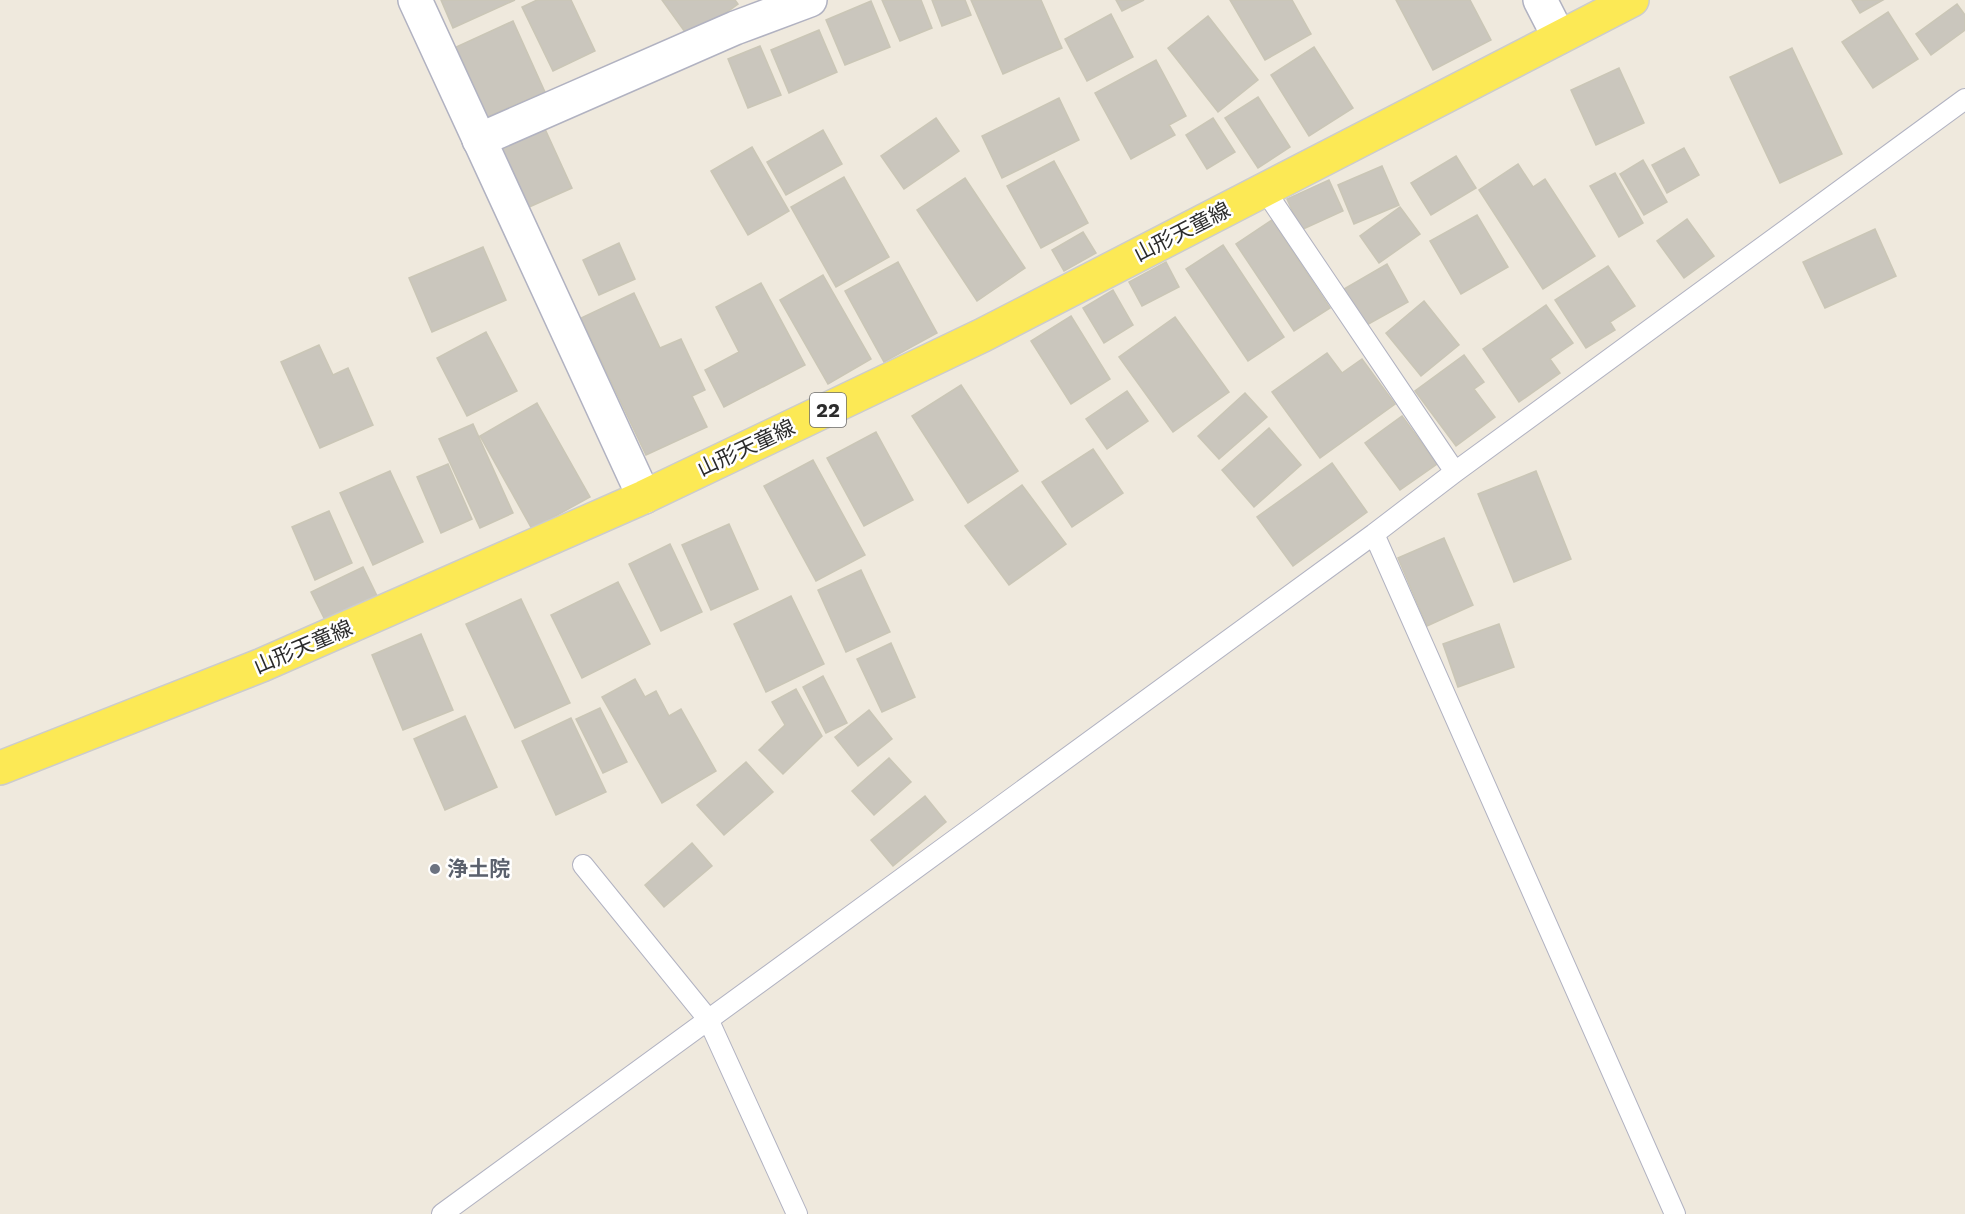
<svg xmlns="http://www.w3.org/2000/svg" width="1965" height="1214" font-family="'Work Sans','Noto Sans JP',sans-serif">
	<rect width="100%" height="100%" fill="#efe9dd"/>
	<path fill="#cac6bd" stroke="#cac6b6" stroke-width="1.5" d="M441,0H515L453,28Z
		M537,0H571L595,51L553,71L522,7Z
		M662,0H735L738,4L690,39Z
		M882,0H921L932,28L900,41Z
		M932,0H965L971,15L942,26Z
		M971,0H1041L1062,48L1003,74Z
		M1116,0H1144L1122,11Z
		M1230,0H1292L1311,34L1265,60Z
		M1396,0H1470L1491,40L1433,70Z
		M1852,0H1883L1860,13Z
		M871,1L890,47L845,65L826,20Z
		M1957,4L1965,15V30L1931,55L1916,34Z
		M1888,12L1918,59L1873,88L1842,42Z
		M1111,14L1133,57L1087,81L1065,39Z
		M1208,16L1258,80L1218,112L1168,48Z
		M513,21L545,92L487,117L456,47Z
		M819,30L837,72L789,93L771,50Z
		M760,46L781,95L748,108L728,59Z
		M1314,47L1353,108L1309,136L1271,75Z
		M1792,48L1842,154L1780,183L1730,77Z
		M1156,60L1186,116L1169,125L1175,135L1131,159L1095,93Z
		M1619,68L1644,123L1596,145L1571,90Z
		M1258,97L1290,147L1258,168L1225,118Z
		M1059,98L1079,140L1002,178L982,136Z
		M936,118L959,151L904,189L881,156Z
		M1213,118L1235,152L1207,169L1186,135Z
		M545,129L572,188L527,208L500,150Z
		M823,130L842,164L786,195L767,162Z
		M752,147L789,211L748,235L711,171Z
		M1684,148L1699,175L1667,193L1652,165Z
		M1456,156L1476,188L1431,215L1411,183Z
		M1643,160L1667,202L1644,215L1620,174Z
		M1054,161L1088,223L1041,248L1007,186Z
		M1518,164L1533,187L1545,179L1595,256L1543,289L1479,190Z
		M1382,166L1399,205L1354,224L1338,185Z
		M1615,173L1643,223L1619,237L1590,186Z
		M844,177L889,257L836,287L791,207Z
		M965,178L1025,268L977,301L917,210Z
		M1329,180L1343,211L1301,230L1287,199Z
		M1400,207L1420,234L1379,263L1360,236Z
		M1477,215L1508,267L1461,294L1430,241Z
		M1687,219L1714,256L1684,278L1657,241Z
		M1272,220L1330,308L1294,331L1236,244Z
		M1875,229L1896,276L1825,308L1803,262Z
		M1083,232L1096,253L1064,271L1052,250Z
		M619,243L635,279L599,295L583,260Z
		M1223,245L1284,337L1248,361L1186,269Z
		M483,247L506,300L432,332L409,278Z
		M898,262L937,333L884,362L845,291Z
		M1166,262L1179,287L1142,306L1129,282Z
		M1387,264L1408,302L1365,326L1344,289Z
		M1608,266L1635,306L1610,322L1615,330L1586,348L1555,300Z
		M823,275L871,359L828,384L780,300Z
		M761,283L805,365L724,407L705,370L739,352L716,307Z
		M1113,290L1133,325L1104,343L1083,308Z
		M634,293L660,348L681,339L705,390L692,396L707,427L646,455L581,318Z
		M1424,301L1459,345L1421,376L1386,333Z
		M1546,305L1573,343L1550,359L1560,373L1519,402L1483,349Z
		M1071,316L1110,379L1071,404L1031,341Z
		M1175,317L1229,392L1173,432L1119,357Z
		M486,332L517,391L467,416L437,358Z
		M319,345L333,375L348,368L373,425L320,448L281,362Z
		M1327,353L1342,373L1362,359L1395,404L1320,458L1272,392Z
		M1464,355L1484,382L1474,389L1495,417L1456,446L1415,391Z
		M961,385L1018,471L968,503L912,416Z
		M1127,391L1148,421L1107,449L1086,419Z
		M1245,393L1267,417L1219,459L1198,436Z
		M537,403L590,497L532,529L480,436Z
		M1402,416L1437,464L1400,490L1365,443Z
		M473,424L513,513L480,528L439,439Z
		M1269,428L1301,465L1254,507L1222,470Z
		M876,432L913,500L864,526L827,458Z
		M1093,449L1123,493L1072,527L1042,482Z
		M813,460L865,555L816,581L764,486Z
		M1332,463L1367,512L1293,566L1257,517Z
		M448,464L472,519L441,533L417,477Z
		M390,471L423,542L373,565L340,493Z
		M1536,471L1571,559L1514,582L1478,494Z
		M1022,485L1066,544L1009,585L965,526Z
		M329,511L352,563L315,580L292,527Z
		M729,524L758,589L711,610L682,545Z
		M1444,538L1473,605L1427,626L1398,558Z
		M670,544L702,612L661,631L629,564Z
		M363,567L378,598L326,622L311,592Z
		M861,570L890,632L846,652L818,590Z
		M618,582L650,644L582,678L551,615Z
		M791,596L824,664L766,692L734,624Z
		M521,599L570,703L515,728L466,624Z
		M1499,624L1514,667L1458,687L1443,644Z
		M421,634L453,710L403,730L372,655Z
		M891,643L915,697L882,712L857,659Z
		M823,676L847,723L826,733L803,687Z
		M635,679L645,697L656,691L669,716L681,709L716,771L662,803L602,697Z
		M796,689L822,736L783,774L759,750L785,725L772,702Z
		M600,708L627,762L603,773L576,719Z
		M869,710L892,739L858,766L835,737Z
		M465,716L497,787L445,810L414,739Z
		M571,718L606,792L556,815L522,741Z
		M889,758L911,782L874,815L852,791Z
		M746,762L773,792L724,835L697,805Z
		M925,796L946,822L893,866L871,840Z
		M692,843L712,866L664,907L645,885Z"/>
	<g fill="none" stroke-linecap="round" stroke-linejoin="round">
		<defs>
			<path id="service" d="M1264,189L1455,472
				M1374,534L1675,1214
				M583,865L708,1019L797,1214
				M442,1214L1374,534L1455,472L1965,99"/>
			<path id="minor" d="M1540,0L1559,37
				M479,140L735,28L810,0"/>
			<path id="tertiary" d="M415,0L644,497"/>
			<path id="primary" d="M0,768L262,665L644,497L983,335L1632,0"/>
		</defs>
		<use href="#service" stroke="#b1b2c1" stroke-width="22"/>
		<use href="#minor" stroke="#b1b2c1" stroke-width="36"/>
		<use href="#tertiary" stroke="#b1b2c1" stroke-width="36"/>
		<use href="#primary" stroke="#ccc" stroke-width="36"/>
		<use href="#service" stroke="#fff" stroke-width="20"/>
		<use href="#minor" stroke="#fff" stroke-width="33"/>
		<use href="#tertiary" stroke="#fff" stroke-width="33"/>
		<use href="#primary" stroke="#fce955" stroke-width="33"/>
	</g>
	<circle fill="#6b7280" stroke="#fff" stroke-width="2" cx="435" cy="869" r="6"/>
	<g text-anchor="middle" stroke-width="5" stroke-linejoin="round" paint-order="stroke">
		<rect fill="#fff" stroke="#6b6b6b" stroke-width="1.5" x="810" y="393" width="36" height="34" rx="4.5"/>
		<g font-size="20" font-weight="bold" fill="#2c2c2c">
			<text x="828" y="417">22</text>
		</g>
		<g font-size="21" fill="#2c2c2c" stroke="#fff">
			<text transform="translate(1182 232) rotate(-27)" y="7">山形天童線</text>
			<text transform="translate(746 448) rotate(-25)" y="7">山形天童線</text>
			<text transform="translate(303 647) rotate(-23)" y="7">山形天童線</text>
		</g>
		<g font-size="21" font-weight="bold" fill="#5b616d" stroke="#fff" text-anchor="start">
			<text x="447" y="876">浄土院</text>
		</g>
	</g>
</svg>
